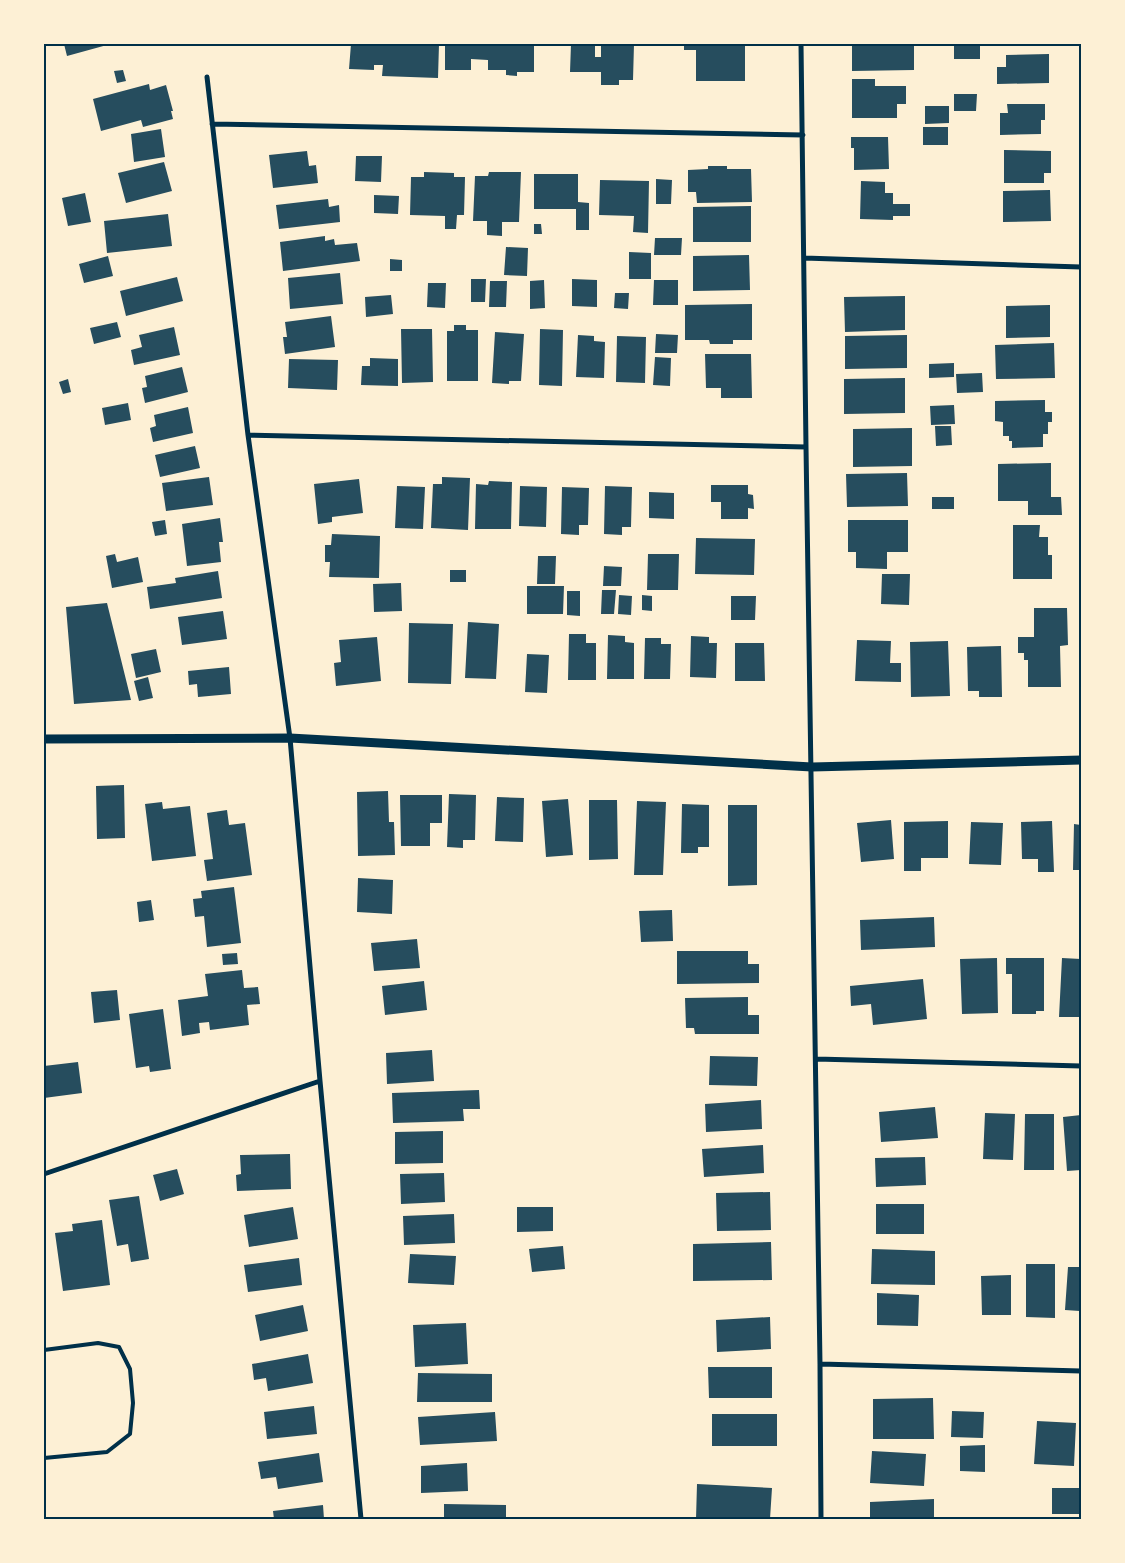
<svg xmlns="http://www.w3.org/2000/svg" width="1125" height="1563" font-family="'Nunito Sans',sans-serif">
	<rect width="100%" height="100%" fill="#fdf0d5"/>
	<path fill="#264d5e" d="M64,44H107V45L67,56Z
		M351,44H439L438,78L382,76L383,65H374V70L349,69Z
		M445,44H534V72H517V76L506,75V70H488V60L471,59V70H445Z
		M571,44H595V57H601V44H634L633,80H619V85H601V72H570Z
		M684,44H745V81H696V50H684Z
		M852,44H914V70L852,71Z
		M954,44H980V59H954Z
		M1049,54V83L997,84V67H1006V55Z
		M123,70L126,81L117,83L114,71Z
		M852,79H875V86H906V104H897V118H852Z
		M149,84L150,90L166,85L173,111H171L173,119L143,127L141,120L101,131L93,99Z
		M954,94H977L976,111H954Z
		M1007,104H1045V120H1041V134L1000,135V113H1008Z
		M925,106H949V123L925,124Z
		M923,127H948V145H923Z
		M161,129L165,157L134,162L131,134Z
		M851,137H888L889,169L854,170V148H851Z
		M1004,150L1051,151V173H1044V183H1004Z
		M307,151L309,166L316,165L318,183L273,188L269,155Z
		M356,156H382L381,182L355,181Z
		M164,162L172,191L126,203L118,173Z
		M708,166H727V169H751L752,202L697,203L696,192H688V170L708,169Z
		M424,172L454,173V177H465L464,215H457L456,229H445V216L410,215L411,177H424Z
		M489,172H521L519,222H502V236L487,235V221H473L475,176H488Z
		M534,174H578V202L589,203V230H576V209H534Z
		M656,179L672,180L671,204H656Z
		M600,180L649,181L648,233L633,232L634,216L599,215Z
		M861,181L885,182V193H893V204H910V216H893V220L860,219Z
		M1050,190L1051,221L1003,222V191Z
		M85,193L91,222L68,226L62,198Z
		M374,195L399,196L398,214L374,213Z
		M328,199L329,207L339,205L340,222L279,229L276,205Z
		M751,206V242H693V207Z
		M168,214L172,246L107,253L104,221Z
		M534,224H541L542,234H534Z
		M325,236V241L334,239L335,245L357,243L360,261L283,271L280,242Z
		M655,238H682L681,255H654Z
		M506,247L528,248L527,276L504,275Z
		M629,252L651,253V279H629Z
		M749,255L750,290L693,291V256Z
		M108,256L113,276L84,283L79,264Z
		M390,259L402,260V271H390Z
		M340,273L343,304L290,309L288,278Z
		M177,277L183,301L126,316L120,291Z
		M471,279H486L485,302H471Z
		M572,279L597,280V307L572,306Z
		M544,280L545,308L530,309V281Z
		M654,280H678V305H653Z
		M490,281H507L506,307H489Z
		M428,283H446L445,308L427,307Z
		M615,293H629L628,309L614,308Z
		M391,295L393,314L366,317L365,297Z
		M905,296V330L845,332L844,297Z
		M752,304V340H733V344H710L709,340H685V305Z
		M1050,305V337L1006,338V306Z
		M331,316L335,347L285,354L283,337H287L285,322Z
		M117,322L121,337L94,344L90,328Z
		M454,325H466V330H478V381H447V331H454Z
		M174,327L180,355L134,365L131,350L142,347L139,335Z
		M401,329H432L433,382L402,383Z
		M540,329L563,330L562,386L539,385Z
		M495,332L524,334L521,381H509V384L492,383Z
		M656,334L678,335L677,353H655Z
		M578,335L594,336V341L605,342L604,378L576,377Z
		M907,335V368L845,369V336Z
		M617,336L646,337L645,383L616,382Z
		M1054,343L1055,378L996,379L995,345Z
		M705,354H751L752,398H721V388H706Z
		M655,357L671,358L670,386L653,385Z
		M370,358L398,359V386L361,385L362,366H370Z
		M289,359L338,360L337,390L288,388Z
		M954,363V377L929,378V364Z
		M182,367L188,392L145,403L142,388L147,387L145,376Z
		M982,373L983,392L957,393L956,374Z
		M905,378V413L844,414V379Z
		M68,379L71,392L63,394L59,382Z
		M1045,400V412H1052V422H1048V434H1043V447L1012,448V441H1009V436H1003V422L995,421V401Z
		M128,403L131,420L105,425L102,408Z
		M954,405L955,424L931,425L930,406Z
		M188,407L193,433L153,442L150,428L156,426L154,415Z
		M935,426H951L952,445L936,446Z
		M912,428V466L853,467V429Z
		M195,446L200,468L160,477L155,455Z
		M1051,463V497H1061L1062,515H1028V501H998V464Z
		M907,473L908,506L847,507L846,474Z
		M209,477L213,505L166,511L162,483Z
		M442,477L470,478L468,530L431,528L433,484H442Z
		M359,479L363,513L332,517V522L318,524L314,484Z
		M489,481L512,482L511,529H475L476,484L488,485Z
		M711,485H748V494L753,495L754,509L748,508V519H721V502H711Z
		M397,486L425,487L423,529L395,528Z
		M520,486L547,487L546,527L519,526Z
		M605,486L632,487L631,527H622V535L604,534Z
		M562,487L589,488L588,525H579V535L561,534Z
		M649,492L674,493V519L649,518Z
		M932,497H954V509H932Z
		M220,518L223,542H219L221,562L187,566L182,524Z
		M165,520L167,534L155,536L152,522Z
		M848,520H908V552H887V569L856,568V552H848Z
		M1013,525H1040L1039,537H1048V555H1052V579H1013Z
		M332,534L380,536L379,578L329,577L330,562H325V545H331Z
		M696,538L755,539L754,575L695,574Z
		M115,554L117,562L138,557L143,582L112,588L106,556Z
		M648,554H679L678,590H647Z
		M538,556H556L555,584H537Z
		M604,566L622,567L621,586H603Z
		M450,570H466V582H450Z
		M218,571L222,598L150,609L147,587L176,583L175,578Z
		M882,574H910L909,605L881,604Z
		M401,583L402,611L374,612L373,584Z
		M527,586H564L563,614H527Z
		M602,590H616L614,614H601Z
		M567,591H580V616L567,615Z
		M619,595L632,596L631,615L618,614Z
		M642,595L652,596V611L642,610Z
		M731,596H756L755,620H731Z
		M107,603L131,700L74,704L66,607Z
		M1034,608H1067L1068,645L1060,646L1061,687H1028V660H1024V653H1018V637H1034Z
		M223,611L227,639L182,645L178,617Z
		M468,622L499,624L496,679L465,678Z
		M409,623L453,624L451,684L408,683Z
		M569,634H586V643H596V680H568Z
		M608,635L625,636V642L634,643V679H607Z
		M691,636L709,637V643H717L716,678L690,677Z
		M377,637L381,681L336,686L334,663L341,662L339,640Z
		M645,638H661V644H671L670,679H644Z
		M857,640L891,641L890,663H901V682L855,681Z
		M948,641L950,696L911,697L910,642Z
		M735,643H764L765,681H735Z
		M1001,646L1002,697H979V691H968L967,647Z
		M156,649L161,672L136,678L131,654Z
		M527,654L549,655L547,693L525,692Z
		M229,667L231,694L198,697L197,684L189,685L188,671Z
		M148,677L153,698L139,701L134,681Z
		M124,785L125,838L97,839L96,786Z
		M388,791L389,822H394L395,855L358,856L357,792Z
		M449,794L476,795L475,840H463V848L447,847Z
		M400,795H442V823H430V846H401Z
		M497,797L524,798L523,842L495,841Z
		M568,799L573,855L546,857L542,801Z
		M589,800H617L618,859L589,860Z
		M637,801L666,802L663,875H634Z
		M162,802L163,809L190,806L196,856L152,861L145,804Z
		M682,804L709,805V847H698V853H681Z
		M728,805H757V885L728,886Z
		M227,810L229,825L245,823L252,875L207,881L204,860L213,859L207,813Z
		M891,820L894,859L861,862L857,823Z
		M948,821V858H921V871H904V822Z
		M1052,821L1054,872H1038V859H1022L1021,822Z
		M971,822L1003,823L1001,865L969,864Z
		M1074,824L1081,825V870H1073Z
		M358,878L393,880L392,914L357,912Z
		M234,887L241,943L207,947L204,916L195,917L193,899L202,898L201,891Z
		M151,900L154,920L139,922L137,902Z
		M672,910L673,941L641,942L639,911Z
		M934,917L935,947L861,950L860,920Z
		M417,939L420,968L374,971L371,943Z
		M677,951H748V964H759V983L677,984Z
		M237,953L238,964L223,965L222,954Z
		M997,958L998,1013L962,1014L960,959Z
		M1006,958H1044V1011H1036V1014H1012V974H1006Z
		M1062,958L1081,959V1017H1059Z
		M242,970L244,988L258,987L260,1004L247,1005L249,1025L210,1030L209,1022L199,1023L200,1033L182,1036L178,1000L208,996L205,974Z
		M923,979L927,1019L873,1025L871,1004L851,1006L850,986Z
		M424,981L427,1010L385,1015L382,986Z
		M117,990L120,1020L94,1023L91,992Z
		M748,997V1015H759V1034H695L694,1028H686L685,998Z
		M163,1009L171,1069L150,1072L149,1066L136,1068L129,1014Z
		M432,1050L434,1081L387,1084L386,1053Z
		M710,1056L758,1057L757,1086L709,1085Z
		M78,1062L82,1093L44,1098V1066Z
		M479,1090L480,1109H463L464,1121L393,1123L392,1093Z
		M761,1100L762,1129L706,1132L705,1104Z
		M935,1107L938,1138L881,1142L879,1112Z
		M985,1113L1015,1114L1013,1160L983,1159Z
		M1025,1114H1054V1170H1024Z
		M1081,1115V1170L1067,1171L1063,1117Z
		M443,1131V1163L395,1164V1132Z
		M763,1145L764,1173L704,1177L702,1149Z
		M290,1154L291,1189L237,1191L236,1175L241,1174L240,1155Z
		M925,1157L926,1185L876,1187L875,1158Z
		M177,1169L184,1194L160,1201L153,1175Z
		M444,1173L445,1202L401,1204L400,1174Z
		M770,1192L771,1230L717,1231L716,1193Z
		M139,1196L149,1259L131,1262L128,1244L117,1246L109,1200Z
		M876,1204H924V1234H876Z
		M293,1207L298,1239L249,1247L244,1215Z
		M517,1207H553V1231L517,1232Z
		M454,1214L455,1243L404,1245L403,1216Z
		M102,1220L110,1285L63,1291L55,1233L73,1231L72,1224Z
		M771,1242L772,1280L693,1281V1244Z
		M563,1246L565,1269L532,1272L529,1249Z
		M872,1249L935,1251V1285L871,1284Z
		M410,1254L456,1256L454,1285L408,1283Z
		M299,1258L302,1285L248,1292L244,1265Z
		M1026,1264H1055V1318L1026,1317Z
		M1068,1267H1081L1080,1311L1065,1310Z
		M1011,1275V1315H982L981,1276Z
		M877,1293L919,1295L918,1326L877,1325Z
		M303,1305L308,1331L260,1341L255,1315Z
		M770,1317L771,1349L717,1352L716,1320Z
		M466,1323L468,1364L415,1367L413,1325Z
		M308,1354L313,1383L268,1391L266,1378L254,1380L252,1364Z
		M708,1367H772V1398H709Z
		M418,1373L492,1374V1402H417Z
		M933,1398L934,1439H873V1399Z
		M314,1406L317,1434L267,1439L264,1412Z
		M952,1411L984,1412L983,1438L951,1437Z
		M495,1412L497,1441L420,1445L418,1417Z
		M712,1414H777V1446H712Z
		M1037,1421L1076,1423L1074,1466L1034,1464Z
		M985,1445V1472L960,1471V1446Z
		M872,1451L926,1454L924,1486L870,1483Z
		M319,1453L323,1482L278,1489L276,1477L261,1479L258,1462Z
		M467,1463L468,1491L421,1493V1466Z
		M697,1484L772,1488L770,1519H696Z
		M1052,1488H1081V1514H1052Z
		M934,1499V1519H870V1502Z
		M444,1504L506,1505V1519H444Z
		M323,1505L324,1519H274L273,1511Z"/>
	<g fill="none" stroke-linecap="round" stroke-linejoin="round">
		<path stroke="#003049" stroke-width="4" d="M44,1350L98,1343L119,1347L130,1369L133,1403L130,1434L107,1452L44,1458"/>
		<path stroke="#003049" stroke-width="5" d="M801,44L806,447L820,1364L821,1519
			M207,77L248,435L290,738L320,1081L361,1519
			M212,124L803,135
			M804,258L1081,267
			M248,435L806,447
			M816,1059L1081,1066
			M44,1174L320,1081
			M820,1364L1081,1371"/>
		<path stroke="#003049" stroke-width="9" d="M44,739L290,738L812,767L1081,760"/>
	</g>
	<rect width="1125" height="1563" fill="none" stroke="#fdf0d5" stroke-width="90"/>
	<rect x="45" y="45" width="1035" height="1473" fill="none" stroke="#003049" stroke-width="2"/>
</svg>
